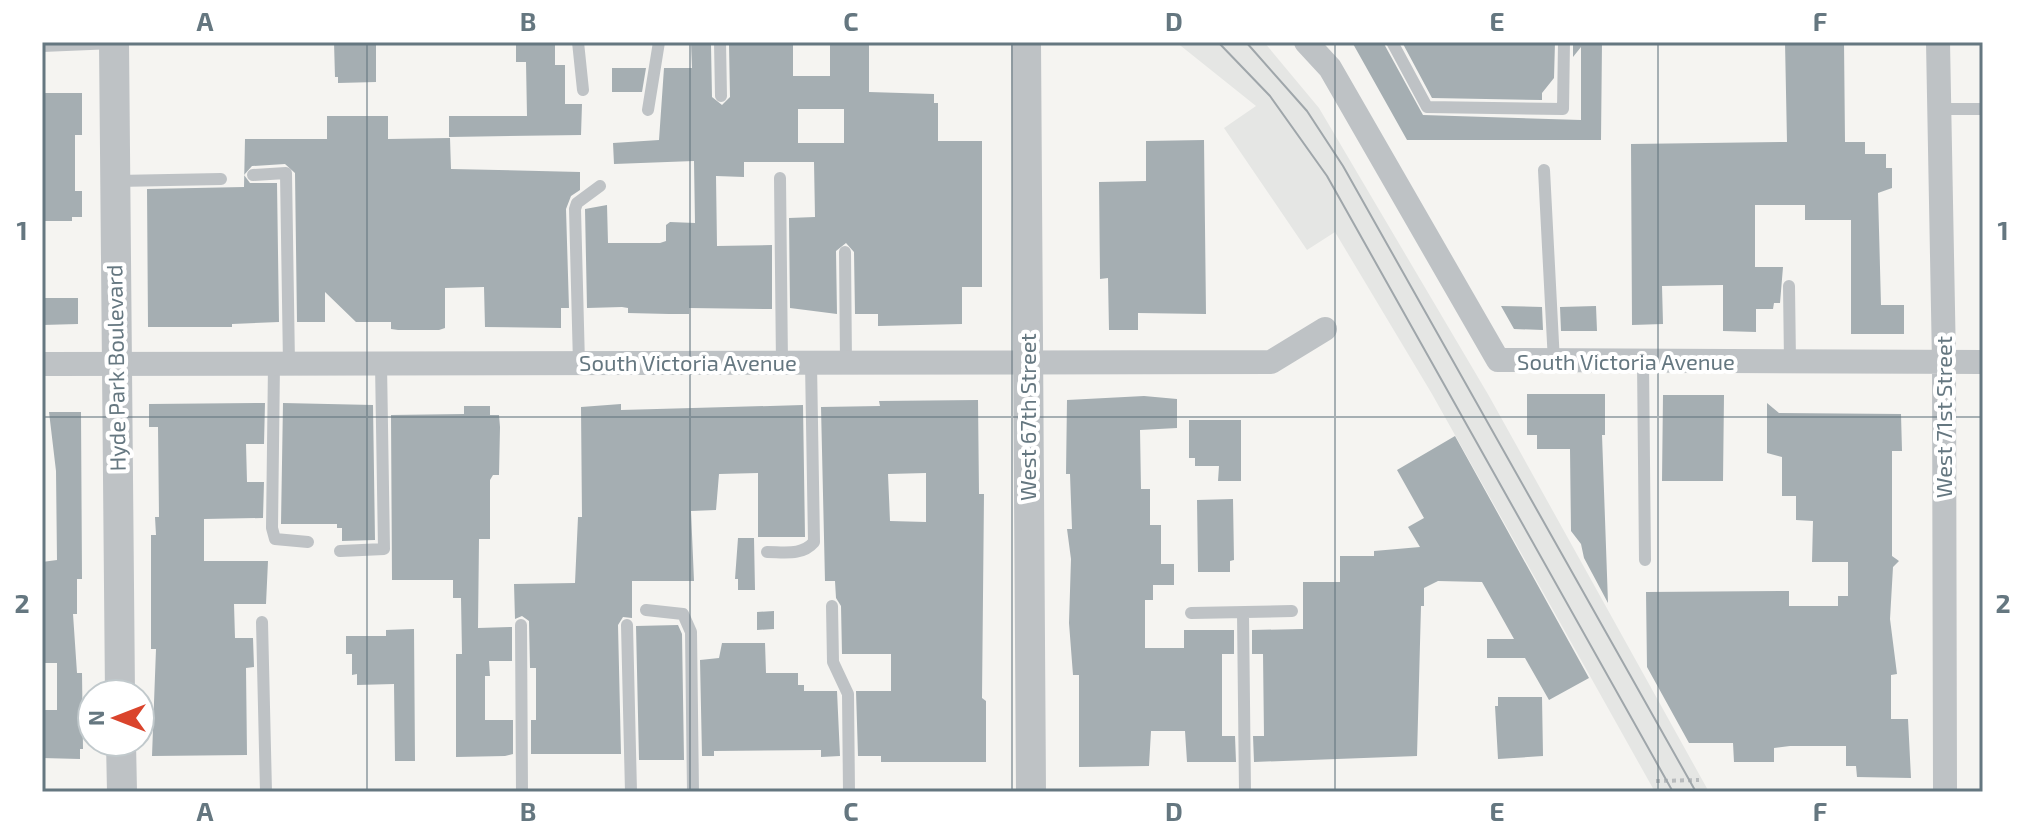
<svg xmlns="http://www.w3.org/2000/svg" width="2025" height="834" font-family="'Exo 2',sans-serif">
	<rect width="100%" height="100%" fill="#f5f4f1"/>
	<path fill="#e5e6e4" d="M1176,42H1264L1319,108L1489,396L1709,792H1655L1432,394L1335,232L1307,250L1224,128L1256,106Z"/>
	<path fill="#a5aeb2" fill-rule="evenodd" d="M334,42H376V82L338,83V77H335Z
		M516,42H555V65H565V104H582L581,135L449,137V116H527L526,62H516Z
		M793,42V76H830V42H869V92L934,94V103H938V141H982V287H962V324L878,326V314H855L854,252L846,243L836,251L837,314L790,308L789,218L815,217L814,162H744V177L716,176L717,246L772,245V309L689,308V314H669L628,313V308L622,307L587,308L585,209L607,205L608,243H660L666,241V225L670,222L695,223L694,161L614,164L613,143L659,140L664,68H692L691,43L711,45L712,97L722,105L730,97L729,45ZM798,109H844V143H798Z
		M1352,42H1383L1423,115L1581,120V47L1573,57V42H1602L1601,140H1407Z
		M1402,42H1555L1554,78L1542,93V100L1432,98Z
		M1785,42H1844L1845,142H1865V154H1886V168H1892V188L1878,193L1881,305H1904V334H1851V220H1805V205H1755V267H1783L1780,303H1774L1773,309H1756V332L1723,331V285L1662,286L1663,324L1632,325L1631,144L1787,142Z
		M612,68H646L642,92H612Z
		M42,93H82V135H75V191H82V217H72V221H42Z
		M327,116H388V139L450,138L451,169L580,172V190L571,196L566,209L569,308H561V328L485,327L484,287L445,288V328L439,330H398L391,329V322H356L325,292V322H297L295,173L285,164L252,166L244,175L250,183H277L279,322L232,324V327H148L147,189L244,187L245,139H327Z
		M1204,140L1206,314L1138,313V330H1109L1108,278L1100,279L1099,182L1146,181V141Z
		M42,298H78V324L42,325Z
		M1501,306L1542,307L1543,330L1514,329Z
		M1596,306L1597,331H1561L1560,307Z
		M1527,394H1605V435H1602L1608,603L1584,558L1581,544L1571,531L1570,449H1537V435H1527Z
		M1663,395H1724L1723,481H1662Z
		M1144,396L1177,399V428L1140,430L1141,489H1150V525H1161V564H1174V585H1153V600H1145V648H1184V630H1234V654H1222V736H1235L1236,762H1187L1185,731H1151L1149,766L1079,767V675H1073L1069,623L1071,559L1067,529H1072L1070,474H1066L1067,400Z
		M978,400L979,494H984L982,698L986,701V762H881V756H858L856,691H891V654H842L841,606L836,598L835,581H825L821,407L880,406L879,401ZM926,473V522L890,521L888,474Z
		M265,403L264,444H246L247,482H264L263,518L204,519V561H268L266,604H234L235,638H253L254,667L246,668L247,755L152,756L156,649H151V535H156L155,517H159L158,427H149V404Z
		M283,403L373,405L375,540L342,541V528H337V524H281Z
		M1767,403L1779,413L1901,414L1902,451H1892V556L1899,561L1893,567L1890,619L1897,674L1891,675V719H1908L1911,778L1857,777L1856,766H1846V746H1790L1774,748V762H1734L1733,743H1689L1647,667L1646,592L1789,591V606H1838V596H1848V562H1812L1813,521L1796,520V496H1782V457L1767,453Z
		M621,404V410L803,405L805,537H758V473L719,474L716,510L691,511L694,581H632V618L623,617L618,625L621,754H531V720H536V668H530L529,621L522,616L515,619L514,584L575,583L578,517H582L581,407Z
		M464,406H490V415H499L500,427L499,475H493L490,480V539H479L478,628L512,627V661H489L490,676H485V720H513V754L505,756L456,757V654H462L461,598H453V580H392L391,415L464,414Z
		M49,412H81L82,579H77V614H73L77,673H82L83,749H80V759L42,758V710H57V663H42V562L57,560L56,471Z
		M1189,420H1241V481H1218L1219,466H1195V458H1189Z
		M1455,436L1589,678L1549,700L1525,658H1487V639H1514L1482,582L1438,581L1424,588V606H1421L1417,756L1254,762L1253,736H1264L1263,654H1252V630L1303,629V582H1340V556H1374V551L1420,547L1408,527L1424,518L1397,470Z
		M1233,499L1234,560L1230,561V572H1198L1197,500Z
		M738,538H754L755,590H738V579H735Z
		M774,611V629L757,630V612Z
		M678,625L682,634L684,760H639L636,626Z
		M414,629L415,761H395L394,684L357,685V674L352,675V654H346V636H386V630Z
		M722,643H765L766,673H798V685H804V691H837L840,756L821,757V750L714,751V756H702L700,660L719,658Z
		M1498,697H1542L1543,756L1498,759L1495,706H1498Z"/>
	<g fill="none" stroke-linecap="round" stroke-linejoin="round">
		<path stroke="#b8bbbd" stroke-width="4" stroke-dasharray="4 4" stroke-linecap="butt" d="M1656,781L1699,780"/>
		<path stroke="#bec2c5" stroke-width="12" d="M578,42L583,90
			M720,42L721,96
			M1392,42L1427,107L1563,109L1564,42
			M42,46L114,43
			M1940,109H1983
			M648,110L659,42
			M1544,170L1554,362
			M253,175L286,173L289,364
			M780,178L782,364
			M117,181L221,179
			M845,252L846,363
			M1789,286L1790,362
			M1643,362L1645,560
			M274,364L272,528L275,539L308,542
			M579,364L575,209L577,203L600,186
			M340,551L384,549L381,364
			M767,552C784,552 802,556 814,542L811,363
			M832,606L833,662L848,694L849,792
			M646,610L683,614L691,632L693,792
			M1191,613L1292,611
			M1243,613L1245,792
			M262,622L266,792
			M521,625L522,792
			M627,625L631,792"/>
		<path stroke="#bec2c5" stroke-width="24" d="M1306,42L1330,68L1498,360L1983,362
			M1938,42L1944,362L1945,792
			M42,364L1271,362L1325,329"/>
		<path stroke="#bec2c5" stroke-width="30" d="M114,42L120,694
			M1026,42L1031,792
			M121,742L122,792"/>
		<path stroke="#9fa6aa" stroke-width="2" d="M1218,42L1270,96L1327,176L1673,792
			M1246,42L1307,111L1343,166L1696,792"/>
	</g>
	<path fill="none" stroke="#657780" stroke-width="2" stroke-opacity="0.55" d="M367,42V792M690,42V792M1012,42V792M1335,42V792M1658,42V792M42,417H1983"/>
	<g text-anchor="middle" stroke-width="8" stroke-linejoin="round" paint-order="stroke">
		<g font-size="22" fill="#657780" stroke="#fff">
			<text x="1626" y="370">South Victoria Avenue</text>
			<text x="688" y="371">South Victoria Avenue</text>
			<text transform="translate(116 368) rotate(-91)" y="8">Hyde Park Boulevard</text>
			<text transform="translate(1028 417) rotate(-90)" y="8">West 67th Street</text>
			<text transform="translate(1944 417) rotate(-90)" y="8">West 71st Street</text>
		</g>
	</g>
	<rect width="2025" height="834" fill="none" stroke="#ffffff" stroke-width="88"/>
	<g transform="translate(116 718) rotate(270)"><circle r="38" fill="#ffffff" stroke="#c1c9cc" stroke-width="2"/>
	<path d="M0-6L14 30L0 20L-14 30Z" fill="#da442c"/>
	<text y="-12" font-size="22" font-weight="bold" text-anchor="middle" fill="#657780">N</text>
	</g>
	<rect x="44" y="44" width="1937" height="746" fill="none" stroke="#657780" stroke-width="3"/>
	<g font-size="26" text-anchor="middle" font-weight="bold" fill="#657780">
		<text x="205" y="31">A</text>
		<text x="528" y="31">B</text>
		<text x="851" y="31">C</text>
		<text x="1174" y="31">D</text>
		<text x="1497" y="31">E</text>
		<text x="1820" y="31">F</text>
		<text x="22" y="240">1</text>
		<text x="2003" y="240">1</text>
		<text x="22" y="613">2</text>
		<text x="2003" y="613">2</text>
		<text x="205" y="821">A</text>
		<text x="528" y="821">B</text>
		<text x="851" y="821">C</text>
		<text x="1174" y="821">D</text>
		<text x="1497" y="821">E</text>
		<text x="1820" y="821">F</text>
	</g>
</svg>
